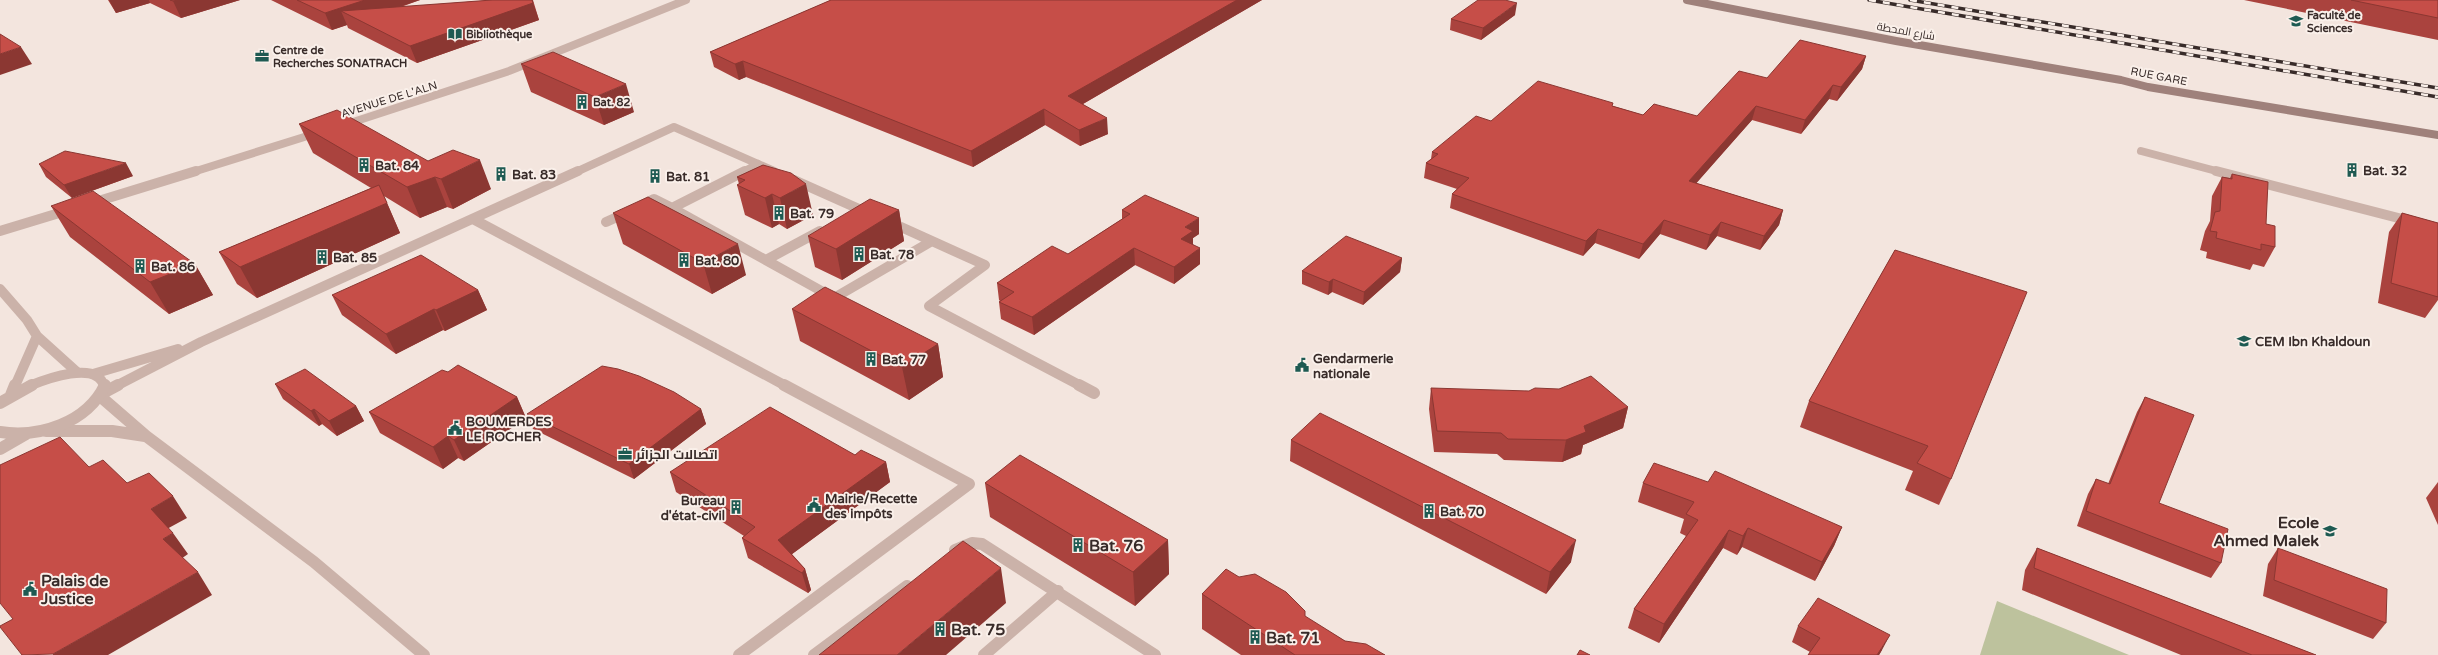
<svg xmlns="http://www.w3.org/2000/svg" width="2438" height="655" font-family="'Varela Round',Cairo,sans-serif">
	<rect width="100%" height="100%" fill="#f3e5de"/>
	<path fill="#bdc29d" d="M1997,601L2129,655H1980Z"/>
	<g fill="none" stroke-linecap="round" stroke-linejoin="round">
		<path stroke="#cbb2a9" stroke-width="8" d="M344,125L509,71L686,0
			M2141,151L2220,172
			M193,172L317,133
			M576,172L674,127L774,171
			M743,172L758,164"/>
		<path stroke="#cbb2a9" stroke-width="10" d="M2216,171L2410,221
			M794,180L868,213
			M92,203L196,171
			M642,205L654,199L672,208L745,171
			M672,208L834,298L932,241
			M473,219L786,386
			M606,222L626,213
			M890,222L985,265L929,306L1081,386
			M0,231L69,210
			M766,260L820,231
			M93,374L178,349
			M116,386L201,342L578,171"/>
		<path stroke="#cbb2a9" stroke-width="12" d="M1079,385L1094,393
			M103,393L118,385
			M101,397L146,436L314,562L424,655
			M46,431H112L145,436
			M955,550L972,543L982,544L1155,655
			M739,655L969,484L784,385
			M814,655L907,586
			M984,655L1058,591"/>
		<path stroke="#cbb2a9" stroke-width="10" d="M0,289L27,320L37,336L78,373
			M15,386L37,336
			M29,386C46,379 97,360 104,386"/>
		<path stroke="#cbb2a9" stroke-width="12" d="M11,395L15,385
			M0,403L32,385
			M0,432C39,438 87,423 105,385
			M0,449L26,434"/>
		<path stroke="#9f817b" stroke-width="8" d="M1687,0L1896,41L2121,80L2148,87L2438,135"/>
		<defs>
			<path id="rail" d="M1869,0L2438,97
				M1910,0L2438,88"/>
		</defs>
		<use href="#rail" stroke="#382b29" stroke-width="3.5"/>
		<use href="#rail" stroke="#faf0ea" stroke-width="2.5" stroke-dasharray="7" stroke-linecap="butt"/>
	</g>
	<path fill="#aa433e" d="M108,0H240L181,18L150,3L116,13Z
		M271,0H420L401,7L492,0H533L539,20L417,63L348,28L347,25L332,30Z
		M831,0H1262L1083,104L1108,134L1080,146L1045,125L973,167L746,77L739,80L714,67L710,52Z
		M2244,0H2438V40Z
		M1515,15L1481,40L1450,30L1451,19Z
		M1866,56L1862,69L1837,101L1829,99L1801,134L1752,120L1696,183L1783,210L1779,225L1760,250L1717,236L1706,250L1660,234L1639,259L1595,243L1583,256L1450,208L1452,194L1457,189L1424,178L1426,163L1431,159L1432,152L1491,121L1613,106L1643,115L1697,116L1767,78Z
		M521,64L634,112L604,125L531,92Z
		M299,124L428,161L491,189L453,209L447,207L420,218L384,196L400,233L257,298L237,284L219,252L371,188L313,153Z
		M39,164L133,176L72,198L46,177Z
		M763,165L813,215L787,229L779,224L772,228L745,215L737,185L739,184L737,177Z
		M2232,174L2266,224L2275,247L2264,267L2253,264L2250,270L2206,258L2207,252L2200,250L2205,231L2210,221L2212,196L2222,177L2230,178Z
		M51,206L195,264L213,295L169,314L70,237Z
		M899,210L904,241L842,280L815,267L808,236Z
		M1122,210L1199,234L1193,238V244L1200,264L1174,284L1135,265L1034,335L1001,319L999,302L1000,301L999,300L997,283L1068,254L1122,219Z
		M613,213L746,275L712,294L623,244Z
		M2402,213L2438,223V300L2425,318L2378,303L2389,232Z
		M1895,250L1951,479L1939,505L1905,490L1913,471L1800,427L1809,401Z
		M1402,258L1400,272L1363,305L1332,292L1328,295L1302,284V271Z
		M478,290L487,310L445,331L443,330L396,354L342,315L332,295Z
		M792,309L938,344L943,377L909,400L800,341Z
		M448,372L517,397L526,418L464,461L458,458L443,469L380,433L369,412Z
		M275,384L356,406L364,421L337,436L322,424L319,426L283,399Z
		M1431,388L1628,407L1623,428L1583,445L1581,454L1562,462L1504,460L1497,454L1434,452L1429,409Z
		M2145,397L2159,503L2221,563L2211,578L2077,526L2088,494L2096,479L2108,484L2137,412Z
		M701,409L706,424L634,479L533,429L527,414Z
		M1291,440L1571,562L1546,594L1290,461Z
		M855,455L886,462L890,482L792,554L805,569L811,590L808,593L748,558L742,538L744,536L676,492L670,472Z
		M1708,482L1842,527L1834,546L1815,581L1742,547L1737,555L1723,548L1659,643L1628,628L1634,609L1686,536L1680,533L1684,519L1638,502L1643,483Z
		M2438,482V525L2426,498Z
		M985,483L1168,540L1169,574L1135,606L990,517Z
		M2037,548L2316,655H2181L2022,590L2025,570Z
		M2278,548L2386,623L2373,639L2263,596L2268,564Z
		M1239,577L1345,641L1385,655H1241L1202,629V594Z
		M1798,626L1882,650L1879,655H1808L1810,652L1792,642Z"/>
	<path fill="#8b3732" d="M109,0H149L150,3L116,13Z
		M178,0H240L181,18L173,1Z
		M365,0H420L360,20L341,11L347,25L332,30L325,13Z
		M532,0L537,14L539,20L417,63L410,46Z
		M1237,0H1262L1069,112L1068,96Z
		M1517,3L1515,15L1481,40L1483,28Z
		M21,47L32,64L0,75V54Z
		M1866,56L1862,69L1837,101L1841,87Z
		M743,61L746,77L739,80L735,64Z
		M626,84L634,112L604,125L595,97Z
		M1833,85L1829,99L1801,134L1805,120Z
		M1756,106L1752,120L1686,195L1689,181Z
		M1044,109L1045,125L973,167L971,151Z
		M1107,118L1108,134L1080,146L1079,130Z
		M480,160L491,189L453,209L441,179Z
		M126,163L133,176L72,198L64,185Z
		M435,177L447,207L420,218L407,187Z
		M806,184L813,215L787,229L780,198Z
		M772,194L779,224L772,228L765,198Z
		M387,203L400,233L257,298L240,267Z
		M899,210L904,241L842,280L836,249Z
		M1783,210L1779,225L1760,250L1764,236Z
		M1199,218V234L1193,238V247L1181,239L1185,227Z
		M1664,220L1660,234L1639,259L1643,244Z
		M1721,222L1717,236L1706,250L1710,235Z
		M1598,229L1595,243L1583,256L1586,241Z
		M738,244L746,275L712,294L703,263Z
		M1134,248L1135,265L1034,335L1032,317Z
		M1200,248V264L1174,284V267Z
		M1402,258L1400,272L1363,305L1364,292Z
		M195,264L213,295L169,314L150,282Z
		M1333,279L1332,292L1328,295L1329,282Z
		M478,290L487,310L445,331L436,310Z
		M434,309L443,330L396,354L386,334Z
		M938,344L943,377L909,400L902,367Z
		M517,397L526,418L464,461L454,440Z
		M356,406L364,421L337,436L329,421Z
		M1628,407L1623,428L1583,445L1581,454L1562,462L1566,440L1584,426Z
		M314,409L322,424L319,426L311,411Z
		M701,409L706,424L634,479L629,464Z
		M448,436L458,458L443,469L433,447Z
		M886,462L890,482L784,560L778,540Z
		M173,496L187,518L165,530L151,509Z
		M1842,527L1834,546L1815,581L1822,562Z
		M1748,528L1742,547L1737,555L1743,536Z
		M1729,530L1723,548L1659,643L1664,624Z
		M173,533L188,554L178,561L163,539Z
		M1168,540L1169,574L1135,606L1133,572Z
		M1576,540L1571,562L1546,594L1550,572Z
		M1001,568L1006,603L946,655H897Z
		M805,569L811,590L808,593L802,573Z
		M198,572L212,595L108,655H53V654Z
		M1890,635L1882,650L1879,655H1877Z"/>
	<path fill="#c64e48" stroke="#8b3732" d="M170,0H178L173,1Z
		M297,0H365L325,13Z
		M492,0H532L533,3L410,46L341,11Z
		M831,0H1237L1068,96L1107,118L1079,130L1044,109L971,151L743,61L735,64L710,52Z
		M1478,0H1505L1517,3L1483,28L1451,19Z
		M2351,0H2438V18Z
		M0,34L21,47L0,54Z
		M1800,40L1866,56L1841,87L1833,85L1805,120L1756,106L1689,181L1783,210L1764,236L1721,222L1710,235L1664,220L1643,244L1598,229L1586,241L1452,194L1469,178L1426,163L1438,154L1432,152L1476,116L1491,121L1538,81L1613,103L1612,106L1643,115L1654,104L1697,116L1739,71L1767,78Z
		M553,52L626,84L595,97L521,64Z
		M337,110L428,161L453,150L480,160L441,179L435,177L407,187L299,124Z
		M65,151L126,163L64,185L39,164Z
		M763,165L791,173L806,184L780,198L772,194L765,198L737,185L745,180L737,177Z
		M2232,174L2268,182L2266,224L2275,226V247L2261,244V250L2216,238L2217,232L2210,231L2215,212L2220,211L2222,177L2232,179Z
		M379,185L387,203L240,267L219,252Z
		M93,191L195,264L150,282L51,206Z
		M1145,195L1199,218L1185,227L1193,231L1181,239L1200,248L1174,267L1134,248L1032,317L999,302L1014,292L997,283L1052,246L1068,254L1130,214L1122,210Z
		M648,197L738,244L703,263L613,213Z
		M870,199L899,210L836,249L808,236Z
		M2402,213L2438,223V297L2391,283Z
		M1346,236L1402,258L1364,292L1333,279L1329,282L1302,271Z
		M1895,250L2027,292L1951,479L1917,463L1928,446L1809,401Z
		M421,255L478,290L436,310L434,309L386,334L332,295Z
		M825,287L938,344L902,367L792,309Z
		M458,365L517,397L454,440L448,436L433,447L369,412L442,370L448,372Z
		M602,366L618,369L639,376L674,392L701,409L629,464L527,414Z
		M305,369L356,406L329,421L314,409L311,411L275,384Z
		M1591,376L1628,407L1584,426L1586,432L1566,440L1508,439L1501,433L1437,431L1431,388L1529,391L1535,388L1559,389Z
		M2145,397L2194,415L2159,503L2228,529L2221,563L2086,511L2096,479L2110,484Z
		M770,407L855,455L861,450L886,462L778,540L805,569L802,573L742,538L755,527L670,472Z
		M1320,413L1576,540L1550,572L1291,440Z
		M60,437L89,467L103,460L127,483L149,473L173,496L151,509L173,533L163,539L198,572L53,654L22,655L0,627V626L13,619L0,603V465Z
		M1020,455L1168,540L1133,572L985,483Z
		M1654,463L1708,482L1715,471L1842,527L1822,562L1748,528L1743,536L1729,530L1664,624L1634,609L1698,520L1686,514L1694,502L1643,483Z
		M963,541L1001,568L897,655H819Z
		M2037,548L2316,655H2252L2034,568Z
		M2278,548L2387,589L2386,623L2274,580Z
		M1226,569L1239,577L1255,574L1286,592L1305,611V616L1345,641L1366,644L1385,655H1295L1202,594Z
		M1818,598L1890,635L1877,655H1808L1820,638L1798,626Z
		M1580,650L1590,655H1577Z"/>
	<defs>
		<symbol id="university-bare" viewBox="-9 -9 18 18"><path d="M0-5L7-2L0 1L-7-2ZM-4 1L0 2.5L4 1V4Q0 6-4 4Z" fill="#1e5a52" stroke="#faf0ea" stroke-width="2.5" paint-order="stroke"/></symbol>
		<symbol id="library-bare" viewBox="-9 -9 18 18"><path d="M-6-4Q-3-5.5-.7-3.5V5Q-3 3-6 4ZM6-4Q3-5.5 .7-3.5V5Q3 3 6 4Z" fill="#1e5a52" stroke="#faf0ea" stroke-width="2.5" paint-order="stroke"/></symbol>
		<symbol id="office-bare" viewBox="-9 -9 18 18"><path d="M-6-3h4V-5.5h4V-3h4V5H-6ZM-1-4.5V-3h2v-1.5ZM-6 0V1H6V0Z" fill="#1e5a52" stroke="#faf0ea" stroke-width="2.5" paint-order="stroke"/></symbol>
		<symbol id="building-bare" viewBox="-9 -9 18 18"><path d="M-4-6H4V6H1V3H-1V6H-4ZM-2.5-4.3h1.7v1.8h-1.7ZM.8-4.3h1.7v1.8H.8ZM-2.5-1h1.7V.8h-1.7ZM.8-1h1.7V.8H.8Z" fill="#1e5a52" stroke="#faf0ea" stroke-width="2.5" paint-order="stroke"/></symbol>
		<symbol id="school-bare" viewBox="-9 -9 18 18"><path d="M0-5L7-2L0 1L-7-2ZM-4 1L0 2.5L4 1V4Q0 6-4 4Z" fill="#1e5a52" stroke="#faf0ea" stroke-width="2.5" paint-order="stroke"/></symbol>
		<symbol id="civic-bare" viewBox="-9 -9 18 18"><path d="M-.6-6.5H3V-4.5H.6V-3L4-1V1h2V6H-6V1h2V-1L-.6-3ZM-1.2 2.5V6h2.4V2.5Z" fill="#1e5a52" stroke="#faf0ea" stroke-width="2.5" paint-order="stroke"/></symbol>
	</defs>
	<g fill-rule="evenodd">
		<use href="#university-bare" x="2286" y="11" width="20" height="20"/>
		<use href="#library-bare" x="445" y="24" width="20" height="20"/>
		<use href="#office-bare" x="252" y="46" width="20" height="20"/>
		<use href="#building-bare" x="572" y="92" width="20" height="20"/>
		<use href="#building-bare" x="354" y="155" width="20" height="20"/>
		<use href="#building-bare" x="2342" y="160" width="20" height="20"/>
		<use href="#building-bare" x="491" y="164" width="20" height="20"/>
		<use href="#building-bare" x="645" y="166" width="20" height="20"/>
		<use href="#building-bare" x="769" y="203" width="20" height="20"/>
		<use href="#building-bare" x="849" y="244" width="20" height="20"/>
		<use href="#building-bare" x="312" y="247" width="20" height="20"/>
		<use href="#building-bare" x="674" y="250" width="20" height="20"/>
		<use href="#building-bare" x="130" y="256" width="20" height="20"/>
		<use href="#school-bare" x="2234" y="331" width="20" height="20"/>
		<use href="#building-bare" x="861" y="349" width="20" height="20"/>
		<use href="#civic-bare" x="1292" y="355" width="20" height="20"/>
		<use href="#civic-bare" x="445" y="418" width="20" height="20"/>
		<use href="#office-bare" x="615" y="444" width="20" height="20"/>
		<use href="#civic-bare" x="804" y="495" width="20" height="20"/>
		<use href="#building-bare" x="726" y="497" width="20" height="20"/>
		<use href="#building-bare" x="1419" y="501" width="20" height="20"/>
		<use href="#school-bare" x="2320" y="521" width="20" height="20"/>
		<use href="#building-bare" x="1068" y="535" width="20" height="20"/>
		<use href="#civic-bare" x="20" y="579" width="20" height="20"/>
		<use href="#building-bare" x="930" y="619" width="20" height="20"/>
		<use href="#building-bare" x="1245" y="627" width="20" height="20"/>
	</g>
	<g text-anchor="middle" stroke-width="4" stroke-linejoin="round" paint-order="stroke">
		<g font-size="11" font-weight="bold" fill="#382b29" stroke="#faf0ea" text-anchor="start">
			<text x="2307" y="19">Faculté de<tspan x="2307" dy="13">Sciences</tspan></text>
			<text x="466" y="38">Bibliothèque</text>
			<text x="273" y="54">Centre de<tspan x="273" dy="13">Recherches SONATRACH</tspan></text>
			<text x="593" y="106">Bat. 82</text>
		</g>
		<g font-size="11" fill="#382b29" stroke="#faf0ea">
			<text transform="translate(1906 31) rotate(10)" y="4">شارع المحطة</text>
			<text transform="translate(2159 76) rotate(11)" y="4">RUE GARE</text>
			<text transform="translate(389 99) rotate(-17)" y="4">AVENUE DE L'ALN</text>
		</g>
		<g font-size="13" font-weight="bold" fill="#382b29" stroke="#faf0ea" text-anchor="start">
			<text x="375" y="170">Bat. 84</text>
			<text x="2363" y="175">Bat. 32</text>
			<text x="512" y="179">Bat. 83</text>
			<text x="666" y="181">Bat. 81</text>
			<text x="790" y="218">Bat. 79</text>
			<text x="870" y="259">Bat. 78</text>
			<text x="333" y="262">Bat. 85</text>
			<text x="695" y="265">Bat. 80</text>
			<text x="151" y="271">Bat. 86</text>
			<text x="2255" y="346">CEM Ibn Khaldoun</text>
			<text x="1313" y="363">Gendarmerie<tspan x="1313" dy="15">nationale</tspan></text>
			<text x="882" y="364">Bat. 77</text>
			<text x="466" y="426">BOUMERDES<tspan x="466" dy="15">LE ROCHER</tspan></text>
			<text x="636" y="459">اتصالات الجزائر</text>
			<text x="825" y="503">Mairie/Recette<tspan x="825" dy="15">des impôts</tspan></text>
			<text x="725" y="505" text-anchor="end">Bureau<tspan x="725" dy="15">d'état-civil</tspan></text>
			<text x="1440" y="516">Bat. 70</text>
		</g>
		<g font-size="16" font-weight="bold" fill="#382b29" stroke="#faf0ea" text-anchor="start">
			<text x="2319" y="528" text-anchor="end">Ecole<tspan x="2319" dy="18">Ahmed Malek</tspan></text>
			<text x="1089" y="551">Bat. 76</text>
			<text x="41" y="586">Palais de<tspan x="41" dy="18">Justice</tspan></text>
			<text x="951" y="635">Bat. 75</text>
			<text x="1266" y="643">Bat. 71</text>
		</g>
	</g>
</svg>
